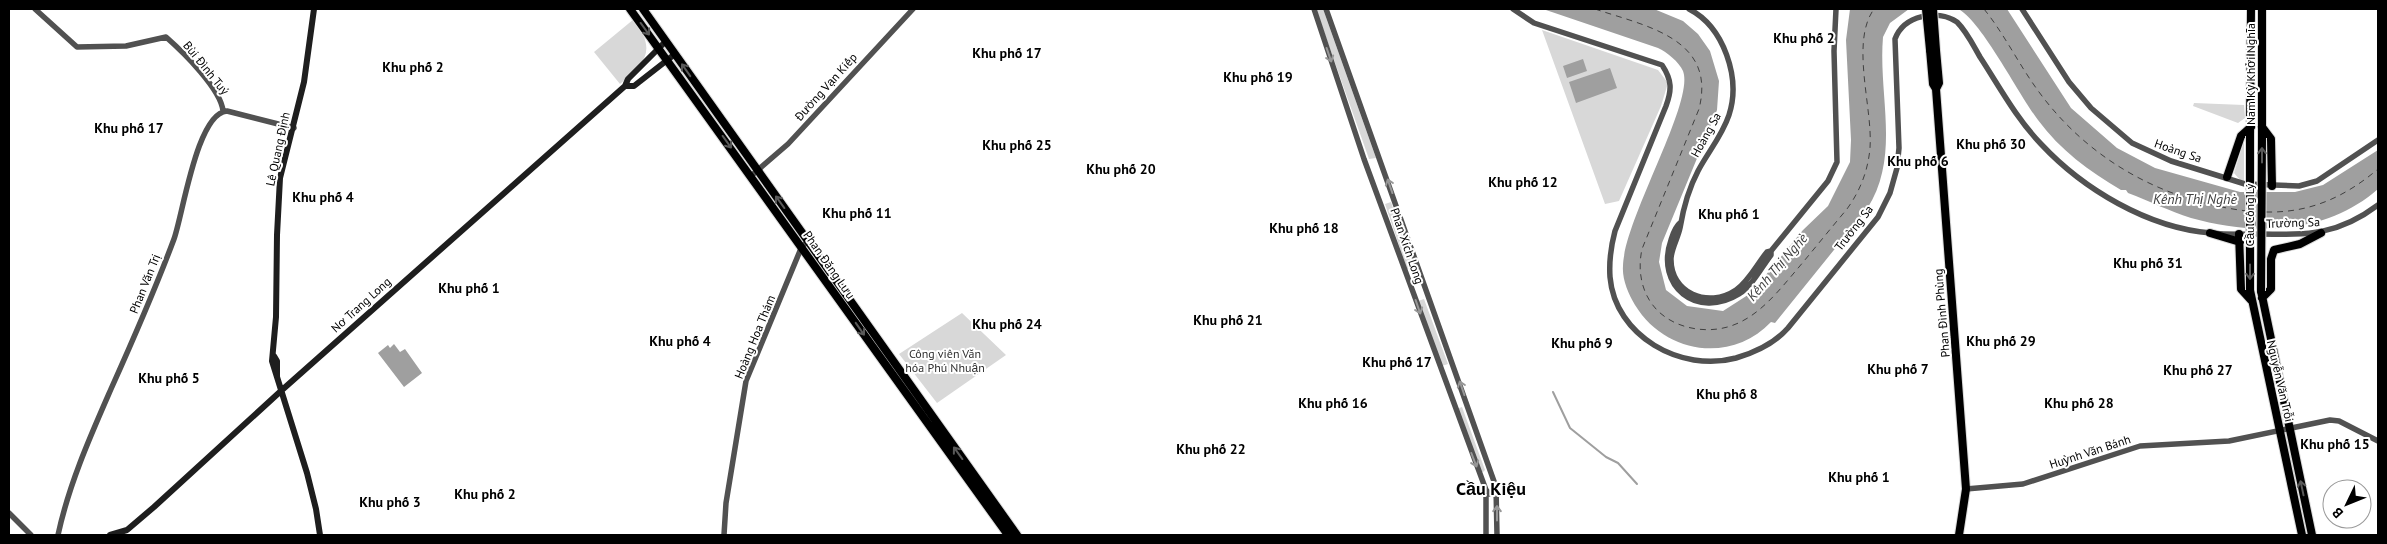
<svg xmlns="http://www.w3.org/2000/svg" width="2387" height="544" font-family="'PT Sans',sans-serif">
	<rect width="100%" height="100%" fill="#fff"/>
	<path fill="#d8d8d8" d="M1316,9H1323L1376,158L1369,159Z
		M634,19C656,51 647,61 620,84L594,52Z
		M1542,30L1658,70L1668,83L1661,106L1619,201L1605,204Z
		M2194,103L2244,105L2245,118L2238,123L2193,106Z
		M2244,141V181L2240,180L2234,173Z
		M1391,202L1413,267L1407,269L1385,204Z
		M1424,299L1448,364L1442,366L1418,301Z
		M962,313L1006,355L937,403L899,354Z
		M1462,407L1485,470L1483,472H1481L1457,409Z"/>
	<path fill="#9f9f9f" d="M1543,9H1654L1683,21L1698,34L1710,51L1719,81L1717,110L1662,243L1659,262L1666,290L1687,306L1723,311L1751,293L1803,230L1828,206L1850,162L1851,140L1846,40L1850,9H1909L1890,23L1883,37C1878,96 1901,156 1867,209L1775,323L1771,322C1731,364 1665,354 1635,305C1628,293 1622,279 1623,266C1624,219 1695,102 1683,71C1679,62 1667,52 1658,48Z
		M1958,9H2007L2071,108L2117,148L2155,168L2240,192H2295L2323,185L2378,150V189C2327,234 2255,236 2191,218C2169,211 2149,201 2128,193L2126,190H2121C2089,171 2060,150 2038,120C2019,95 1981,20 1958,9Z
		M1583,59L1587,71L1567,78L1563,66Z
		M1610,68L1617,88L1576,103L1569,82Z
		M394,344L400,352L405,349L422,373L404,387L378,353L388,345L390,348Z"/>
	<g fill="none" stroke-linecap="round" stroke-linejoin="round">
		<path stroke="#9f9f9f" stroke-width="2" d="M1553,392L1570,428L1606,457L1618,463L1637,484"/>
		<path stroke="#404040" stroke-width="1" stroke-dasharray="6 5" stroke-linecap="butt" d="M1595,9C1645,26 1717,38 1699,109L1642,249C1637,272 1642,296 1659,312C1670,322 1683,327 1697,329C1745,335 1771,300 1799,267C1815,248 1831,228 1847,209C1860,191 1868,171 1870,148C1873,108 1850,42 1874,9
			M1984,9C2005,35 2019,65 2039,92C2089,160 2163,201 2247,211
			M2266,212C2310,213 2345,197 2378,169"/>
		<defs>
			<path id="primary" d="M630,9L1008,535
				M643,9L1017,535
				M1930,50L1933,84L1936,89L1966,489L1959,535
				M1936,89L1939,83L1936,50
				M2262,127L2271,139L2272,186
				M2250,136L2251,9
				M2262,138V9
				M2227,177L2241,136L2251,127
				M2210,233L2240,242
				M2239,234L2241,289L2251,300
				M2250,290L2302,535
				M2261,291L2312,535
				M2262,298L2271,289V259L2274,250L2300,244L2321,233"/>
		</defs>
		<use href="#primary" stroke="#dbdbdb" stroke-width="10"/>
		<path stroke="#515151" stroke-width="5.5" d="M35,9L77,47L126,46L166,37C183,52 221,89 223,111
			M1314,9L1364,159L1486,490L1490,494L1496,491
			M1326,9L1496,487L1497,535
			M1513,9L1534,23L1662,65C1672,80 1672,90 1666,106L1615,231C1611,246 1609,262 1610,277C1615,336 1681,373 1736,358C1756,352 1774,344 1788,328L1878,217L1890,193L1897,168L1899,148L1895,39C1904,15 1937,9 1957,22C1967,32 1973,45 1980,57C1999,86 2016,118 2041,144C2083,189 2148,228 2211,233C2228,235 2244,234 2261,234C2309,235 2338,235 2378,205
			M1689,9C1724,27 1741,78 1729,115C1722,136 1708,152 1698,171C1689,188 1683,210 1680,228C1678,238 1672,247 1671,258C1670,293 1708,309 1736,290C1749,281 1757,264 1767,252L1771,251L1828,181L1837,162L1834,51L1836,9
			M2022,9L2069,82L2091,108L2132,143L2171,161L2245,184L2299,186L2317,181L2378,140
			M751,176L788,144L913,9
			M1680,223C1675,227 1673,234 1671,240C1655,286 1697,320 1739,294C1753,285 1761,268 1771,255V251
			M1966,489L2023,484L2140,446L2229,441L2330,420L2339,421L2378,441
			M1486,490V535
			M9,513L31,535
			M58,535C69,484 90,437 111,389C133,340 155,290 174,239C183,214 197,113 227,111L294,128
			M724,535L726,503L746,381L802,246L808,242"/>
		<path stroke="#1e1e1e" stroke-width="6" d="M314,9L304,82L280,178L277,235L276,317L272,361L307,473L316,509L320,535
			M625,86H634L675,54
			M274,356L277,361V376
			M110,535L127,530L154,507L282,390L625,86L628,79L666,41"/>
		<use href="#primary" stroke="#000" stroke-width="8"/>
		<defs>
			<path id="primary-bridge" d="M1926,9L1930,50
				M1933,9L1936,50
				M2250,290V136
				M2261,291L2262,138"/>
		</defs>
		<use href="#primary-bridge" stroke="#dbdbdb" stroke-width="10" stroke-linecap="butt"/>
		<use href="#primary-bridge" stroke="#000" stroke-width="8"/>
	</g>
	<defs><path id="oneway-shaft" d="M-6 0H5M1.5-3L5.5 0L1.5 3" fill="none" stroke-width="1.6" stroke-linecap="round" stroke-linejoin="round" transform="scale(1.25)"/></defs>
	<g stroke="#595959">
		<use href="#oneway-shaft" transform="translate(645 29) rotate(54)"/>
		<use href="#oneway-shaft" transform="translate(686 70) rotate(-125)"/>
		<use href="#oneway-shaft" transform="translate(727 142) rotate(54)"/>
		<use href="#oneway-shaft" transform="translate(2262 155) rotate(-90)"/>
		<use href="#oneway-shaft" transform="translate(780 202) rotate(-126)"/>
		<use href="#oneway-shaft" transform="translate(2250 272) rotate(90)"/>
		<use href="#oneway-shaft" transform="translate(860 329) rotate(55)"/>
		<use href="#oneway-shaft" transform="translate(958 453) rotate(-126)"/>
		<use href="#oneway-shaft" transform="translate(2302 488) rotate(-102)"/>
	</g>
	<g stroke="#979797">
		<use href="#oneway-shaft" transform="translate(1329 55) rotate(71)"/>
		<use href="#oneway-shaft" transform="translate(1390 186) rotate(-109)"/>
		<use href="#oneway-shaft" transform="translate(1418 307) rotate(71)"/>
		<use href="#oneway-shaft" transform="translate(1462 388) rotate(-109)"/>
		<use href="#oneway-shaft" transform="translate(1474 460) rotate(69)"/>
		<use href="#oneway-shaft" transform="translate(1497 513) rotate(-90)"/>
	</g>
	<g text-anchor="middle" stroke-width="4" stroke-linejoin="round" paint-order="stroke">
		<g font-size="12" fill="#000" stroke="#fff">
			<text transform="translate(206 68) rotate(51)" y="4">Bùi Đình Tuý</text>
			<text transform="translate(2251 74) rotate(-90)" y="4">Nam Kỳ Khởi Nghĩa</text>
			<text transform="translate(826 87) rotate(-48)" y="4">Đường Vạn Kiếp</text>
			<text transform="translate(1706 135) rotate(-61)" y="4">Hoàng Sa</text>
			<text transform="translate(278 149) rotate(-78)" y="4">Lê Quang Định</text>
			<text transform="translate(2178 151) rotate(19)" y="4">Hoàng Sa</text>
			<text transform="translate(2250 215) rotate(-90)" y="4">Cầu Công Lý</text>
			<text transform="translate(2293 223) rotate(-2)" y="4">Trường Sa</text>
			<text transform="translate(1854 228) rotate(-52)" y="4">Trường Sa</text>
			<text transform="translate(1407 246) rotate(71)" y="4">Phan Xích Long</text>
			<text transform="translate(829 265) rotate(55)" y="4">Phan Đăng Lưu</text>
			<text transform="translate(145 284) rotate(-68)" y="4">Phan Văn Trị</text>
			<text transform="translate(361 305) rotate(-42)" y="4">Nơ Trang Long</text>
			<text transform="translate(1942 313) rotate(-95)" y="4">Phan Đình Phùng</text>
			<text transform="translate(755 337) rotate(-68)" y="4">Hoàng Hoa Thám</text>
			<text transform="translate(2280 381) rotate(77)" y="4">Nguyễn Văn Trỗi</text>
			<text transform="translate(2090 452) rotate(-18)" y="4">Huỳnh Văn Bánh</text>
		</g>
		<g font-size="12" fill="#2f2f2f" stroke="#fff">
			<text x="945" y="358">Công viên Văn<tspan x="945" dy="14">hóa Phú Nhuận</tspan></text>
		</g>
		<g font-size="14" font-weight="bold" fill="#000" stroke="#fff">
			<text x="1804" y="43">Khu phố 2</text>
			<text x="1007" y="58">Khu phố 17</text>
			<text x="413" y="72">Khu phố 2</text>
			<text x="1258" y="82">Khu phố 19</text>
			<text x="129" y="133">Khu phố 17</text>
			<text x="1991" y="149">Khu phố 30</text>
			<text x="1017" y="150">Khu phố 25</text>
			<text x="1918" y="166">Khu phố 6</text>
			<text x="1121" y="174">Khu phố 20</text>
			<text x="1523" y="187">Khu phố 12</text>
			<text x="323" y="202">Khu phố 4</text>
			<text x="857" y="218">Khu phố 11</text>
			<text x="1729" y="219">Khu phố 1</text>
			<text x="1304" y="233">Khu phố 18</text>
			<text x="2148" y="268">Khu phố 31</text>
			<text x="469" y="293">Khu phố 1</text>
			<text x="1228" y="325">Khu phố 21</text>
			<text x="1007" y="329">Khu phố 24</text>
			<text x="680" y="346">Khu phố 4</text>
			<text x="2001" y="346">Khu phố 29</text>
			<text x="1582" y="348">Khu phố 9</text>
			<text x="1397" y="367">Khu phố 17</text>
			<text x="1898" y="374">Khu phố 7</text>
			<text x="2198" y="375">Khu phố 27</text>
			<text x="169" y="383">Khu phố 5</text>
			<text x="1727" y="399">Khu phố 8</text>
			<text x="1333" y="408">Khu phố 16</text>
			<text x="2079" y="408">Khu phố 28</text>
			<text x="2335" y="449">Khu phố 15</text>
			<text x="1211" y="454">Khu phố 22</text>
			<text x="1859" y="482">Khu phố 1</text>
			<text x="485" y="499">Khu phố 2</text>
			<text x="390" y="507">Khu phố 3</text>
		</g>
		<g font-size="14" font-style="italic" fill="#404040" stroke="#fff">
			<text x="2195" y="204">Kênh Thị Nghè</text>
			<text transform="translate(1777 267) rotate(-49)" y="5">Kênh Thị Nghè</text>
		</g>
		<g font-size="18" font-weight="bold" fill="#000" stroke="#fff">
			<text x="1491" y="495">Cầu Kiệu</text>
		</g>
	</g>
	<rect width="2387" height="544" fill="none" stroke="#000000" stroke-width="20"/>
	<g transform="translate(2347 504) rotate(227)"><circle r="24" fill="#ffffff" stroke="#999999"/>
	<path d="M0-4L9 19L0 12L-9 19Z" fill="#000000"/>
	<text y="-8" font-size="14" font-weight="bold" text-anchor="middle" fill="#000000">B</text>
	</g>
</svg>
